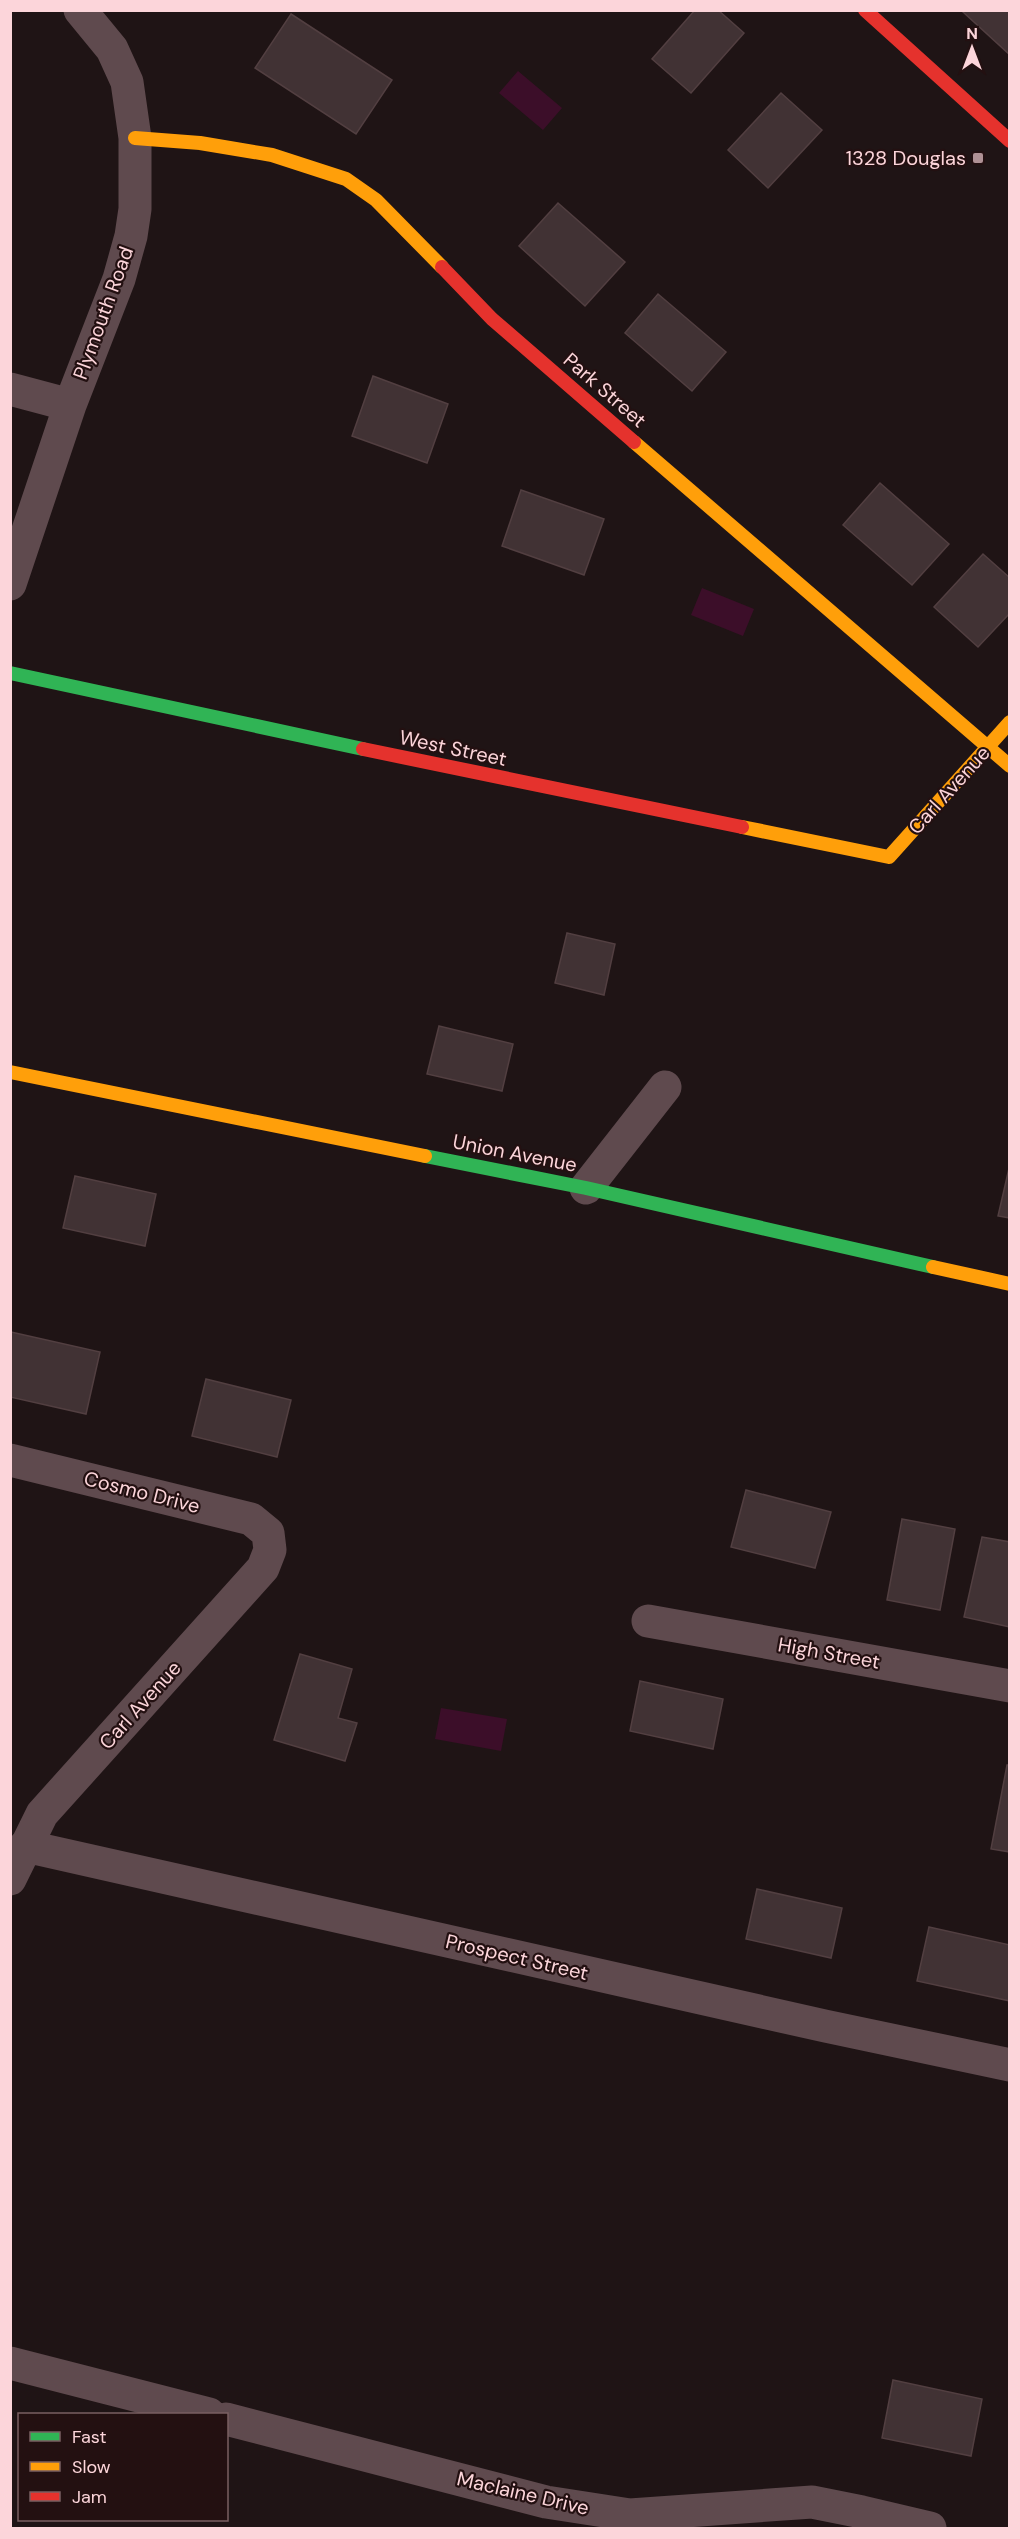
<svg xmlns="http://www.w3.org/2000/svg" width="1020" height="2539" font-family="'DM Sans',sans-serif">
	<rect width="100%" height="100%" fill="#1f1415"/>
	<path fill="#3c0e29" d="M518,71L562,108L543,130L499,93Z
		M702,588L754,609L743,636L691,615Z
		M441,1708L507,1719L501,1751L435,1739Z"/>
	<path fill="#413234" stroke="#523f41" stroke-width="1.5" d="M695,10H718L744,33L691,93L652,59Z
		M965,10H1010V55L963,12Z
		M291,14L392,80L356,134L255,68Z
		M781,93L822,130L768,188L728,150Z
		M558,203L625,262L585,306L519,246Z
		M658,294L726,352L692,391L625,333Z
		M373,376L448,404L427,463L352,436Z
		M880,483L949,544L912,585L843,525Z
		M521,490L604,519L584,575L502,546Z
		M983,554L1010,578V613L978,647L934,607Z
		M567,933L615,944L604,995L555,983Z
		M439,1026L513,1044L502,1091L427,1074Z
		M1010,1164V1218L998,1216Z
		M75,1176L156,1194L145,1246L63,1228Z
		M11,1332L100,1352L86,1414L10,1397Z
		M206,1379L291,1400L277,1457L192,1436Z
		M746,1490L831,1512L815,1568L731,1547Z
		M902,1519L955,1529L940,1610L887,1600Z
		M982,1537L1010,1542V1627L964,1617Z
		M300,1654L352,1669L338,1718L357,1723L345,1761L274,1740Z
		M640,1681L723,1699L713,1749L630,1731Z
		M1007,1765H1010V1852L991,1849Z
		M757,1889L842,1908L831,1958L746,1939Z
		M929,1927L1010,1945V2001L917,1981Z
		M893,2380L982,2399L971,2456L882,2438Z"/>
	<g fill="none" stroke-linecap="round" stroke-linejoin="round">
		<path stroke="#5f4a4e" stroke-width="33" d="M10,389L70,405
			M10,584L70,405L119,279L131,236L135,209V138L127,82L112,49L80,10
			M586,1188L665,1087
			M10,1460L251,1519L268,1533L270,1550L263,1568L42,1814L10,1879
			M648,1621L1010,1686
			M25,1846L825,2026L1010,2065
			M10,2363L209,2414
			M226,2419L546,2502L630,2515L812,2502L862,2512L930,2528"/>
		<path stroke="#30b455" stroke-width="14" d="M10,673L363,749
			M425,1156L586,1188L933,1267"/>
		<path stroke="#ff9f0a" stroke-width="14" d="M135,138L200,143L272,155L346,179L376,200L442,267
			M634,442L1010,766
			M742,827L889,857L1010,722
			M10,1072L425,1156
			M933,1267L1010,1284"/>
		<path stroke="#e5322d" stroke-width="14" d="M865,10L1010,141
			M442,267L492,319L634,442
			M363,749L742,827"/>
	</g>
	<rect fill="#af9195" stroke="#231011" stroke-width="2" x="972" y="152" width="12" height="12" rx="3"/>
	<g text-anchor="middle" stroke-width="4.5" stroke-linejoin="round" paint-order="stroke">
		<g font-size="20" fill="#fcd5da" stroke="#231011" text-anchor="end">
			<text x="966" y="165">1328 Douglas</text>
		</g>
		<g font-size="20" fill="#fcd5da" stroke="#231011">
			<text transform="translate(103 313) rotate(-70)" y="7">Plymouth Road</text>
			<text transform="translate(605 390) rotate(41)" y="7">Park Street</text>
			<text transform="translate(453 748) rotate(12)" y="7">West Street</text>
			<text transform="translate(949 790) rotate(-48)" y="7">Carl Avenue</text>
			<text transform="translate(515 1153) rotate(11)" y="7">Union Avenue</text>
			<text transform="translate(142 1492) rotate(14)" y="7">Cosmo Drive</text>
			<text transform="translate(829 1653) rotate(10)" y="7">High Street</text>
			<text transform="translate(140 1705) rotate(-48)" y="7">Carl Avenue</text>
			<text transform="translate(517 1957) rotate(13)" y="7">Prospect Street</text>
			<text transform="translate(523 2493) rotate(13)" y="7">Maclaine Drive</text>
		</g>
	</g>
	<rect width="1020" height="2539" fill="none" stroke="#fcd5da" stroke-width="24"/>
	<rect x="18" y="2413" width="210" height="108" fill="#231011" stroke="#7a5f61" stroke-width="1.5"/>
	<rect x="30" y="2432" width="30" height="9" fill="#30b455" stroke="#7a5f61" stroke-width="1.5"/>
	<text x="72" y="2443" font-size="18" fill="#fcd5da">Fast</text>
	<rect x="30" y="2462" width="30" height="9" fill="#ff9f0a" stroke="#7a5f61" stroke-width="1.5"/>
	<text x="72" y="2473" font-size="18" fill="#fcd5da">Slow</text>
	<rect x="30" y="2492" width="30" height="9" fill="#e5322d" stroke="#7a5f61" stroke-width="1.5"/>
	<text x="72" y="2503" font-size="18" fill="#fcd5da">Jam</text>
	<g transform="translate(972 48)" stroke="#231011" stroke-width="4.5" paint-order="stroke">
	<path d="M0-4.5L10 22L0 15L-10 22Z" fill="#fcd5da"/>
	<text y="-9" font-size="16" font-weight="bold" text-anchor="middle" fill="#fcd5da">N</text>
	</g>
</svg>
